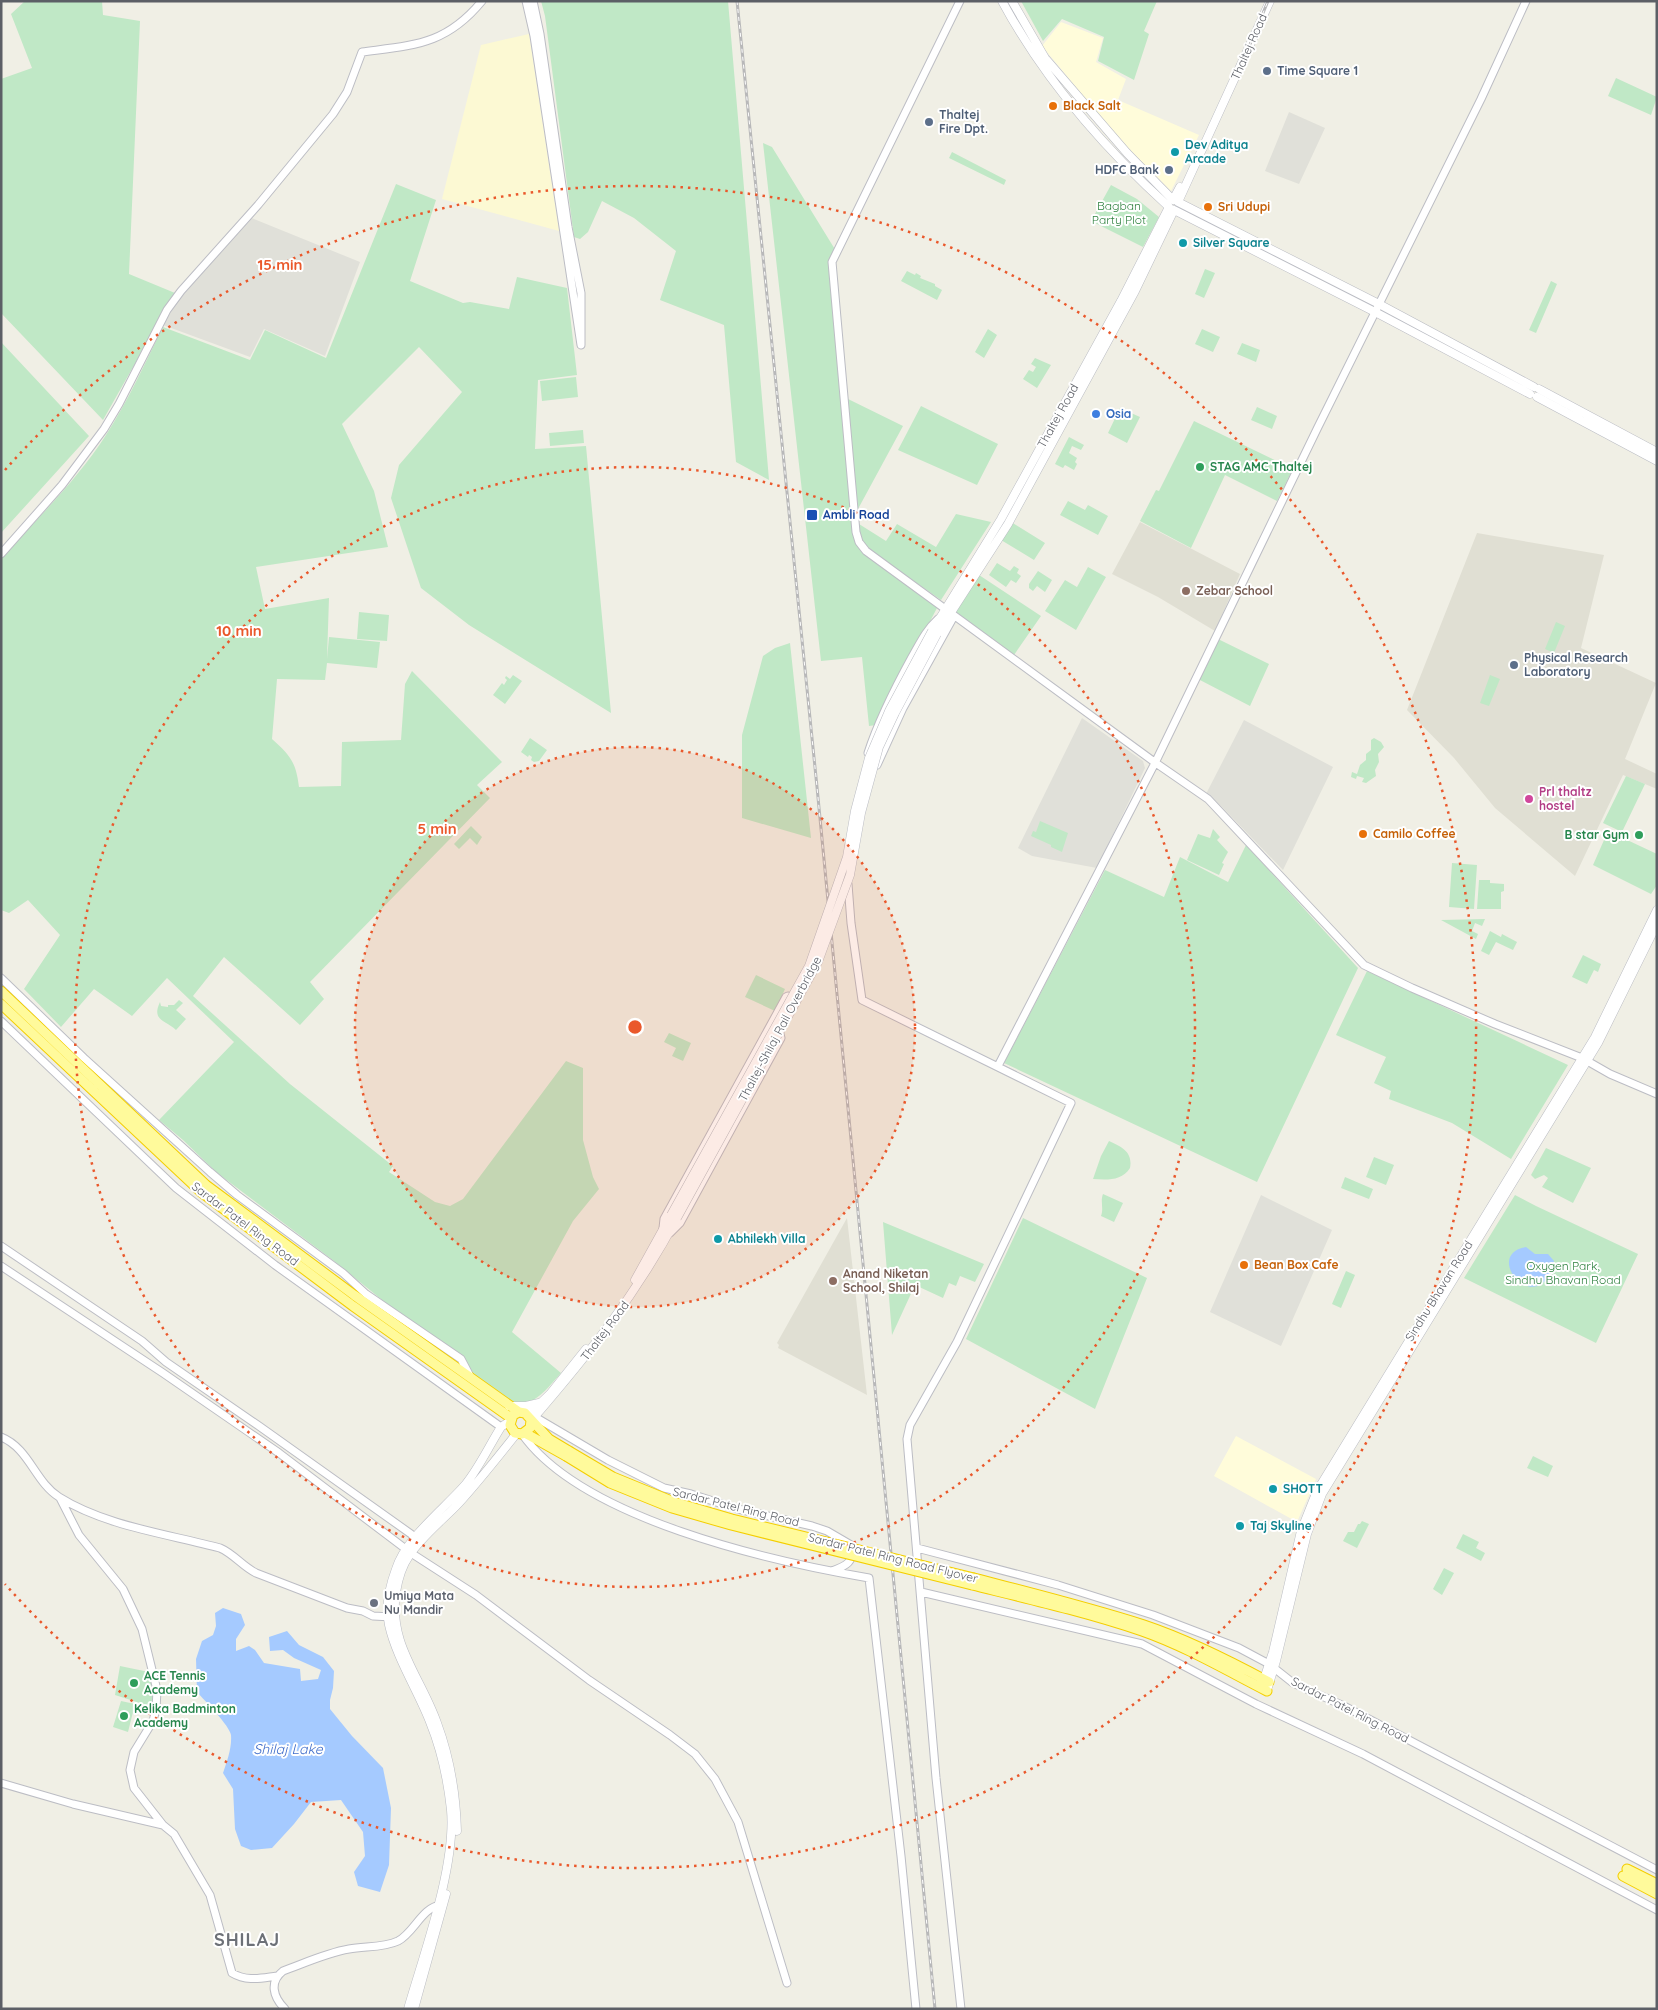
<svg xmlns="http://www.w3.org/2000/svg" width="1658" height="2010" font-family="Quicksand,sans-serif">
	<rect width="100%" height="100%" fill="#f0efe5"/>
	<path fill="#fffcda" d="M1061,22L1103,38L1096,62L1126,79L1118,100L1199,135L1171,191L1118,138L1042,46Z
		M1236,1436L1316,1479L1297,1522L1214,1476Z"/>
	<path fill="#e0e0d9" d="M1289,112L1325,128L1299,184L1265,171Z
		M249,217L360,262L325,356L264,329L250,357L163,325L183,293Z
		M1082,718L1143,761L1145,768L1097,868L1032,856L1018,848Z
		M1244,720L1333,767L1283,870L1222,807L1206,794Z
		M1261,1195L1332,1230L1281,1346L1210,1312Z"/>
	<path fill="#e0dfd3" d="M1140,522L1240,574L1215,631L1158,597L1112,574Z
		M1477,533L1604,555L1581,648L1656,683L1625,759L1657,774V789L1623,775L1575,876L1495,808L1454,758L1407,710Z
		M847,1218L867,1395L778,1348L779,1345L777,1343Z"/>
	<path fill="#c0e8c6" d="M25,1H102L103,15L140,21L129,274L175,293L103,420L1,313V79L32,68L11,14Z
		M541,1H728L769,480L736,462L724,325L660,300L676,251L634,218L602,201L588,232L580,239L574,237L545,16Z
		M1021,1H1157L1144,31L1149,34L1134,80L1098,61L1104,37L1062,19L1043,41Z
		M1616,78L1657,97L1651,115L1608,96Z
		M763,143L772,147L836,251L831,262L855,532L866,552L937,608L876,725L869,726L862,657L821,661Z
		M952,152L1006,180L1004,185L949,158Z
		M396,184L436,200L410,281L463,303L470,302L509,309L517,277L567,288L577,375L538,380L535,449L586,446L611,713L469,625L421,588L391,498L399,465L462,392L419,347L342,424L374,491L388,547L256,567L265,609L329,598L327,659L329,637L380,642L377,668L327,663L325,680L277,679L272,739C290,755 296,762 299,787L341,786L342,742L401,740L405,684L412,671L502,762L477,785L490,798L310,982L324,999L300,1025L224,957L193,996L290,1084L393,1166L389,1172L435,1202L450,1206L463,1199L566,1061L583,1068V1140L593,1177L599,1189L573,1221L512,1332L561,1373C548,1387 535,1408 512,1403C505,1401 498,1393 492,1389L334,1261L216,1172L183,1140L159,1120L234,1042L167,978L132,1016L94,989L61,1027L24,989L60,935L28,900L9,913L1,910V558C37,519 77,480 106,435C128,401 145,363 163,327L250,360L265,330L326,358Z
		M1111,185L1137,199L1159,217L1143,247L1091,221Z
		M1205,269L1215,273L1204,298L1195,294Z
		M907,271L915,275L916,273L921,276L920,278L935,284V286L942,290L937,300L901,281Z
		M1551,281L1557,284L1536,333L1529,330Z
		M988,329L997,335L984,358L975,352Z
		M1202,329L1220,337L1213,352L1195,344Z
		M1,342L89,436L1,533Z
		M1242,343L1260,350L1256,362L1237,354Z
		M1035,358L1051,365L1037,388L1023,379L1029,370L1033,372L1036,367L1031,364Z
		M576,377L578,397L542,401L540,381Z
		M846,398L903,426L858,509Z
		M921,406L998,444L977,485L898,450Z
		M1257,407L1277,416L1272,429L1251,420Z
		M1120,408L1140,417L1127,443L1108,433Z
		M1194,421L1293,469L1277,501L1225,475L1191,548L1140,521L1156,490L1159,491Z
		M583,430L584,443L550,446L549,433Z
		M1069,437L1084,445L1081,450L1072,446L1069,453L1077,458L1075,462L1077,464L1074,470L1065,465L1063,468L1055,464Z
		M1068,501L1085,510L1088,505L1108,516L1098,535L1060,515Z
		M956,514L991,522L941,600L868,549C861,541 859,535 859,524L886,541L897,524L936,547Z
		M1011,522L1045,543L1034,560L1001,540Z
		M997,563L1010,571L1014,566L1019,569L1017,573L1021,576L1016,583L1011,580L1006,587L989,575Z
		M1088,567L1106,577L1076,630L1045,611L1065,580L1077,587Z
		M1038,571L1052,580L1045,592L1037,586L1033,591L1029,588V584Z
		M979,575L1041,616L1014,655L954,613Z
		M359,612L389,615L387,641L357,639Z
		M1556,622L1565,626L1554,653L1545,649Z
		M1218,639L1269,664L1250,706L1198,679Z
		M790,643L811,838L742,818V735L763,656L775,648Z
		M513,675L522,681L505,704L493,695L502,683L504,685L507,680L505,678L506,676L510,679Z
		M1490,675L1500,679L1489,706L1480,703Z
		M530,738L547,750L539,761L534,762L531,760L532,757L529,755L528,757L521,752Z
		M1374,738L1381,742L1384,747L1378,754L1379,762L1375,770L1376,776L1366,783L1362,782L1364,778L1357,776L1356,779L1351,777L1352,772L1357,774L1360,765L1366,760V754L1371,750V740Z
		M1626,776L1645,784L1622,832L1603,823Z
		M1040,821L1068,833L1062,852L1051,847V845L1031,836L1033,831L1036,832Z
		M471,826L482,837L477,845L470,838L459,849L454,844Z
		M1213,829L1220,837L1217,840L1228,852L1222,863L1224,864L1219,875L1187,860L1198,834L1210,838Z
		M1608,831L1657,854V885L1651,894L1593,865Z
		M1246,845L1358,968L1257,1182L1004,1063L1105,870L1164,897L1180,857L1228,882Z
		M1452,863L1477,865L1474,909L1449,907Z
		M1479,880H1490V883L1504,884V891L1501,892V909H1477Z
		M1485,919L1482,926L1475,923L1472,931L1478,934L1476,939L1441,920Z
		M1490,931L1501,937L1502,934L1517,942L1513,950L1496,942L1489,955L1481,951Z
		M1583,955L1601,964L1598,972L1594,970L1587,984L1572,977Z
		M1367,971L1568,1065L1511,1159L1452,1123L1389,1099L1391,1091L1374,1083L1386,1057L1336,1035Z
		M756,975L785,989L775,1011L745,997Z
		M179,1000L183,1003L176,1010L186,1019L176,1030C166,1020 151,1021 160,1002L161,1006L168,1007V1005H174Z
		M669,1033L691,1043L683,1061L672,1056L676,1048L664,1042Z
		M1109,1141C1122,1147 1133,1152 1130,1168C1122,1181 1107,1180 1093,1179L1101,1156Z
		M1546,1148L1591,1168L1573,1203L1542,1187L1548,1178L1544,1175L1535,1179L1531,1175Z
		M1374,1157L1394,1165L1386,1185L1366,1177Z
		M1345,1177L1373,1189L1369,1199L1341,1188Z
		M1103,1194L1123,1203L1114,1222L1101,1216C1104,1208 1100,1202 1103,1194Z
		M1515,1195L1536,1206L1638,1254L1596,1343L1464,1278Z
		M1023,1218L1147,1278L1095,1409L966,1339Z
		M883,1222L984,1264L975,1282L960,1276L956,1286L949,1283L943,1298L915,1285L892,1335Z
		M1346,1271L1355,1275L1341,1308L1332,1304Z
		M1533,1456L1553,1466L1548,1477L1527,1468Z
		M1362,1521L1369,1524L1357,1548L1343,1541L1348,1532H1354L1358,1524H1360Z
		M1463,1534L1479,1542L1476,1548L1485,1553L1481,1561L1456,1548Z
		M1444,1568L1454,1573L1442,1595L1433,1589Z
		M120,1666L149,1672L154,1702L146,1705L115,1695Z
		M121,1701L135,1704L128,1732L113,1727Z"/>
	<path fill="#fcf9d3" d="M529,34L559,231L442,199L481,45Z"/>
	<path fill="#a5caff" d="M1526,1247L1535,1254H1548L1554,1261C1540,1323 1480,1255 1526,1247Z
		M223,1608L241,1614L245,1625L236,1639V1651L249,1646L255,1650L264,1663L300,1669L301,1681L318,1679L321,1670L294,1658L283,1650L270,1651L269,1637L287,1631L299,1645L323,1657L334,1671L333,1688L330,1700V1709L352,1736L383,1768L391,1808L389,1865L380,1892L358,1886L354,1872L365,1856L363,1832L341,1800L311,1802L294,1824L272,1848L251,1850L241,1846L235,1829L233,1789L223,1773C227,1761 232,1748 231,1735C230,1726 204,1700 197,1692L196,1659L202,1641L213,1635L216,1626L215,1613Z"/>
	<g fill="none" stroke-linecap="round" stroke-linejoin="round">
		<defs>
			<path id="tertiary" d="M526,1L534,36L581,345V293L568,227L540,34L533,1
				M960,1L832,262L856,532L859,542L866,551L1153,761L1208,799L1364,965L1412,988L1495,1024L1582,1058L1610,1074L1657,1094
				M1,554L62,485L104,429L119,404L167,310L181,291L258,205L333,114L347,92L362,52C414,45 446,45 482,1
				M868,753C879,719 895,688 912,657C920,643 926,630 938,619
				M877,765L903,708L954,616
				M848,884L851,923L862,1000L1071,1103L957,1342L910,1425L907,1439L936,1778L961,2009
				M1,978L84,1058L210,1172L237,1195L343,1273L366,1294L461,1359L471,1378
				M1,1021L176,1188L275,1265L501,1427
				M998,1066L1155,763L1318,427L1481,99L1526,1
				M663,1228L664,1219L786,997L788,996L795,999
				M670,1233L680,1223L781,1038L780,1034L775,1032
				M1,1246L142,1341L166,1362L259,1426L418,1539
				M1,1266L163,1373L279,1453L411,1553L476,1595L589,1680L670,1735L695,1754L715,1779L738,1822L787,1983
				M535,1417L608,1460L664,1488L691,1494L738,1509L812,1526L827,1531L851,1545C855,1562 846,1566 832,1571
				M522,1434C582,1519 770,1561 869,1578L901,1856L916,2009
				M1,1437C29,1448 35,1482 59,1497C105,1526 168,1534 220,1548C234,1554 242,1566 256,1573L347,1608L363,1611L373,1616L392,1617
				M60,1498L79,1535L123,1589L142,1629L157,1690L156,1709L153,1721L134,1752L130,1770L134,1788L163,1825
				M917,1548L1058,1585L1153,1615L1239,1648L1269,1664L1293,1683L1344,1706L1657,1870
				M921,1592L1142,1644L1256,1704L1363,1754L1657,1910
				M1,1783L73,1804L163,1825L174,1834L210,1895L232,1973C247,1982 261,1978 277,1976
				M285,2009C273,1997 269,1982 283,1971C305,1963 326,1953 349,1949C365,1946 383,1948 398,1941C414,1933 422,1907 441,1905"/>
			<path id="secondary" d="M1012,1L1045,58L1127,153L1173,200L1180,187
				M1270,1L1178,202L1379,304L1534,387
				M1539,389L1657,452
				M1537,397L1657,461
				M932,631L1001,519L1121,301L1169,207C1104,148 1044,79 1002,1
				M937,634L1008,524L1135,291L1174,210L1375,312L1530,394
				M635,1280L671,1215
				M509,1406H526L539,1403
				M528,1415L550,1394L586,1349
				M531,1421C588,1355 636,1295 677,1218
				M1262,1685L1273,1652L1301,1531L1317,1491L1595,1037L1657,910
				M1268,1687L1276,1661L1307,1534L1322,1494L1598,1043L1657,924
				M457,1831C456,1795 450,1758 437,1723C421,1677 388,1644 396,1592C398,1580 402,1566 409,1556C420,1538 444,1519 459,1503C479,1481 498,1457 517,1433
				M408,2009C424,1953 456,1867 451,1810C448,1782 441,1749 430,1722C418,1691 396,1657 389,1625C385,1607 390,1585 396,1569C405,1539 444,1509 465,1485C479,1468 489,1446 501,1427L510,1421
				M414,2009L446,1894"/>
			<path id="trunk" d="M1,991L206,1185L354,1295L519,1412
				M1,1004L201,1192L353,1306L511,1418
				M531,1421L530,1428L522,1434L515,1433L510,1425L513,1415L519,1412L525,1413L549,1439L569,1451
				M525,1433L566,1456
				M974,1578C1031,1593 1088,1607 1144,1625C1186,1639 1230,1661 1269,1682
				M972,1585C1029,1599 1086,1612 1142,1631C1185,1646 1226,1670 1267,1691
				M1627,1869L1657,1884
				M1623,1876L1657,1894"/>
		</defs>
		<use href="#tertiary" stroke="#bcbdc4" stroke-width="9"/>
		<use href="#secondary" stroke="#babcc3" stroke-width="9"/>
		<use href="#trunk" stroke="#f4ce00" stroke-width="11"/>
		<use href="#tertiary" stroke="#fff" stroke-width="7"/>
		<use href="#secondary" stroke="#fff" stroke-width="8"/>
		<use href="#trunk" stroke="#fffa9b" stroke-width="9"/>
		<defs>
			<path id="rail" d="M737,1L817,787L935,2009
				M1241,66L1268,1"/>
		</defs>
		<use href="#rail" stroke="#b8b8b9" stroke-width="3"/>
		<use href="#rail" stroke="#fff" stroke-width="1" stroke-dasharray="4" stroke-linecap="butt"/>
		<defs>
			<path id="secondary-bridge" d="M671,1215L809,966L847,857L855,811L869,758L889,711L932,631
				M677,1218L818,962L850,875L861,813L879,747L895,713L937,634"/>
			<path id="trunk-bridge" d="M569,1451L613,1477L674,1502L732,1519L974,1578
				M566,1456L610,1483L672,1508L731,1525L972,1585"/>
		</defs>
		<use href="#secondary-bridge" stroke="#babcc3" stroke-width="9" stroke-linecap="butt"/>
		<use href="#trunk-bridge" stroke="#f4ce00" stroke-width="11" stroke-linecap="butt"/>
		<use href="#secondary-bridge" stroke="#fff" stroke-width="8"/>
		<use href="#trunk-bridge" stroke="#fffa9b" stroke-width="9"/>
	</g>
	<circle cx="635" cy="1027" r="280" fill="#ea582b" fill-opacity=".12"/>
	<g fill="none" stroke="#ea582b" stroke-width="2.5" stroke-dasharray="2.5 5">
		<circle cx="635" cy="1027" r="280"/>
		<circle cx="635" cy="1027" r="560"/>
		<path d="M5 470A841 841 0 1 1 5 1584"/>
	</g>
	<g fill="#5c6f8a" stroke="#fff" stroke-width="2">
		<circle cx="1267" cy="71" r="5"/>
		<circle cx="929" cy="122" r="5"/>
		<circle cx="1169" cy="170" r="5"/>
		<circle cx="1514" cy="665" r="5"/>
	</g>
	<g fill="#e8710a" stroke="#fff" stroke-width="2">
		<circle cx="1053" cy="106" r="5"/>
		<circle cx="1208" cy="207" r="5"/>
		<circle cx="1363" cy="834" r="5"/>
		<circle cx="1244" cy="1265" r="5"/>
	</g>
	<g fill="#0f9aa8" stroke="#fff" stroke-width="2">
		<circle cx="1175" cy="152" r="5"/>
		<circle cx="1183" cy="243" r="5"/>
		<circle cx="718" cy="1239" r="5"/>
		<circle cx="1273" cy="1489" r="5"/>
		<circle cx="1240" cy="1526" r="5"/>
	</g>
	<circle fill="#3f7fe0" stroke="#fff" stroke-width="2" cx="1096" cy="414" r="5"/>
	<g fill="#2e9e5b" stroke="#fff" stroke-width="2">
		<circle cx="1200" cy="467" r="5"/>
		<circle cx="1639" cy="835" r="5"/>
		<circle cx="134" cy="1683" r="5"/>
		<circle cx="124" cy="1716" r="5"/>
	</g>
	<rect fill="#1a4fb4" stroke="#fff" stroke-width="2" x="806" y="509" width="12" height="12" rx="2.5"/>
	<g fill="#8d6e63" stroke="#fff" stroke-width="2">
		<circle cx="1186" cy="591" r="5"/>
		<circle cx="833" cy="1281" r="5"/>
	</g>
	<circle fill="#d1479c" stroke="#fff" stroke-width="2" cx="1529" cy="799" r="5"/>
	<circle fill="#6b7280" stroke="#fff" stroke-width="2" cx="374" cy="1603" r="5"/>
	<g text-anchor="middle" stroke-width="4" stroke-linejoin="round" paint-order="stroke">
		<g font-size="12" fill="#5c5f66" stroke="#fff">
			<text transform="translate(1249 47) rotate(-66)" y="4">Thaltej Road</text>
			<text transform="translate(1058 416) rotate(-61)" y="4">Thaltej Road</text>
			<text transform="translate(780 1029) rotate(-62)" y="4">Thaltej-Shilaj Rail Overbridge</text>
			<text transform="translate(245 1224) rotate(37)" y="4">Sardar Patel Ring Road</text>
			<text transform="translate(1439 1291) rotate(-58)" y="4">Sindhu Bhavan Road</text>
			<text transform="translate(605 1331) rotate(-53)" y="4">Thaltej Road</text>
			<text transform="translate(736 1507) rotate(14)" y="4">Sardar Patel Ring Road</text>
			<text transform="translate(893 1558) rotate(14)" y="4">Sardar Patel Ring Road Flyover</text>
			<text transform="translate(1350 1710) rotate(27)" y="4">Sardar Patel Ring Road</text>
		</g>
		<g font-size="12" font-weight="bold" fill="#4e5e75" stroke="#fff" text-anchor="start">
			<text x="1277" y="75">Time Square 1</text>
			<text x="939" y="119">Thaltej<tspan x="939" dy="14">Fire Dpt.</tspan></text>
			<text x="1159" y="174" text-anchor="end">HDFC Bank</text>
			<text x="1524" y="662">Physical Research<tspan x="1524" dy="14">Laboratory</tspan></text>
		</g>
		<g font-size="12" font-weight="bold" fill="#c56008" stroke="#fff" text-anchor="start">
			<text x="1063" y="110">Black Salt</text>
			<text x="1218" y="211">Sri Udupi</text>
			<text x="1373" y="838">Camilo Coffee</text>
			<text x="1254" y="1269">Bean Box Cafe</text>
		</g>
		<g font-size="12" font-weight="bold" fill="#0d838f" stroke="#fff" text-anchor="start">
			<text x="1185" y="149">Dev Aditya<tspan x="1185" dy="14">Arcade</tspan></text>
			<text x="1193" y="247">Silver Square</text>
			<text x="728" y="1243">Abhilekh Villa</text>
			<text x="1283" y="1493">SHOTT</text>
			<text x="1250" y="1530">Taj Skyline</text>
		</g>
		<g font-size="12" fill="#308240" stroke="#fff">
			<text x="1119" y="210">Bagban<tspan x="1119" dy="14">Party Plot</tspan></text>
			<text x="1563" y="1270">Oxygen Park,<tspan x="1563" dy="14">Sindhu Bhavan Road</tspan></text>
		</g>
		<g font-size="12" font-weight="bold" fill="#366cbe" stroke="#fff" text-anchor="start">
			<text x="1106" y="418">Osia</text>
		</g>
		<g font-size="12" font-weight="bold" fill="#27864d" stroke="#fff" text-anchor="start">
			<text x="1210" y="471">STAG AMC Thaltej</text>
			<text x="1629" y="839" text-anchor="end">B star Gym</text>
			<text x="144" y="1680">ACE Tennis<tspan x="144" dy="14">Academy</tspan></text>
			<text x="134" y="1713">Kelika Badminton<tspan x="134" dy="14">Academy</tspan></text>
		</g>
		<g font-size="12" font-weight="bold" fill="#164399" stroke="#fff" text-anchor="start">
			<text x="823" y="519">Ambli Road</text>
		</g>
		<g font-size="12" font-weight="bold" fill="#785e54" stroke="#fff" text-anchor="start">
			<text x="1196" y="595">Zebar School</text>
			<text x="843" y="1278">Anand Niketan<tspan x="843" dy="14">School, Shilaj</tspan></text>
		</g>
		<g font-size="12" font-weight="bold" fill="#b23c85" stroke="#fff" text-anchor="start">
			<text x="1539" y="796">Prl thaltz<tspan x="1539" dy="14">hostel</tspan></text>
		</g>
		<g font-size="12" font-weight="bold" fill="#5b616d" stroke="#fff" text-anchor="start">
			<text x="384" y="1600">Umiya Mata<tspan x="384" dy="14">Nu Mandir</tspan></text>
		</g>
		<g font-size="14" font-style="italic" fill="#416eca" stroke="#fff">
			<text x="288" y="1754">Shilaj Lake</text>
		</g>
		<g font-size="18" font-weight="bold" letter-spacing="1" fill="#6d7178" stroke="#fff">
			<text x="247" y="1946">SHILAJ</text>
		</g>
	</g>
	<circle cx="635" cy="1027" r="8" fill="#ea582b" stroke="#fff" stroke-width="2.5"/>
	<g font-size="15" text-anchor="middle" font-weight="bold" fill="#ea582b" stroke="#fff" stroke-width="4" stroke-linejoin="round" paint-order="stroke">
		<text x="280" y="270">15 min</text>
		<text x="239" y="636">10 min</text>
		<text x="437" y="834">5 min</text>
	</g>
	<rect width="1658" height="2010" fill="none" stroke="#5c5f66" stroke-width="5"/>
</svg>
